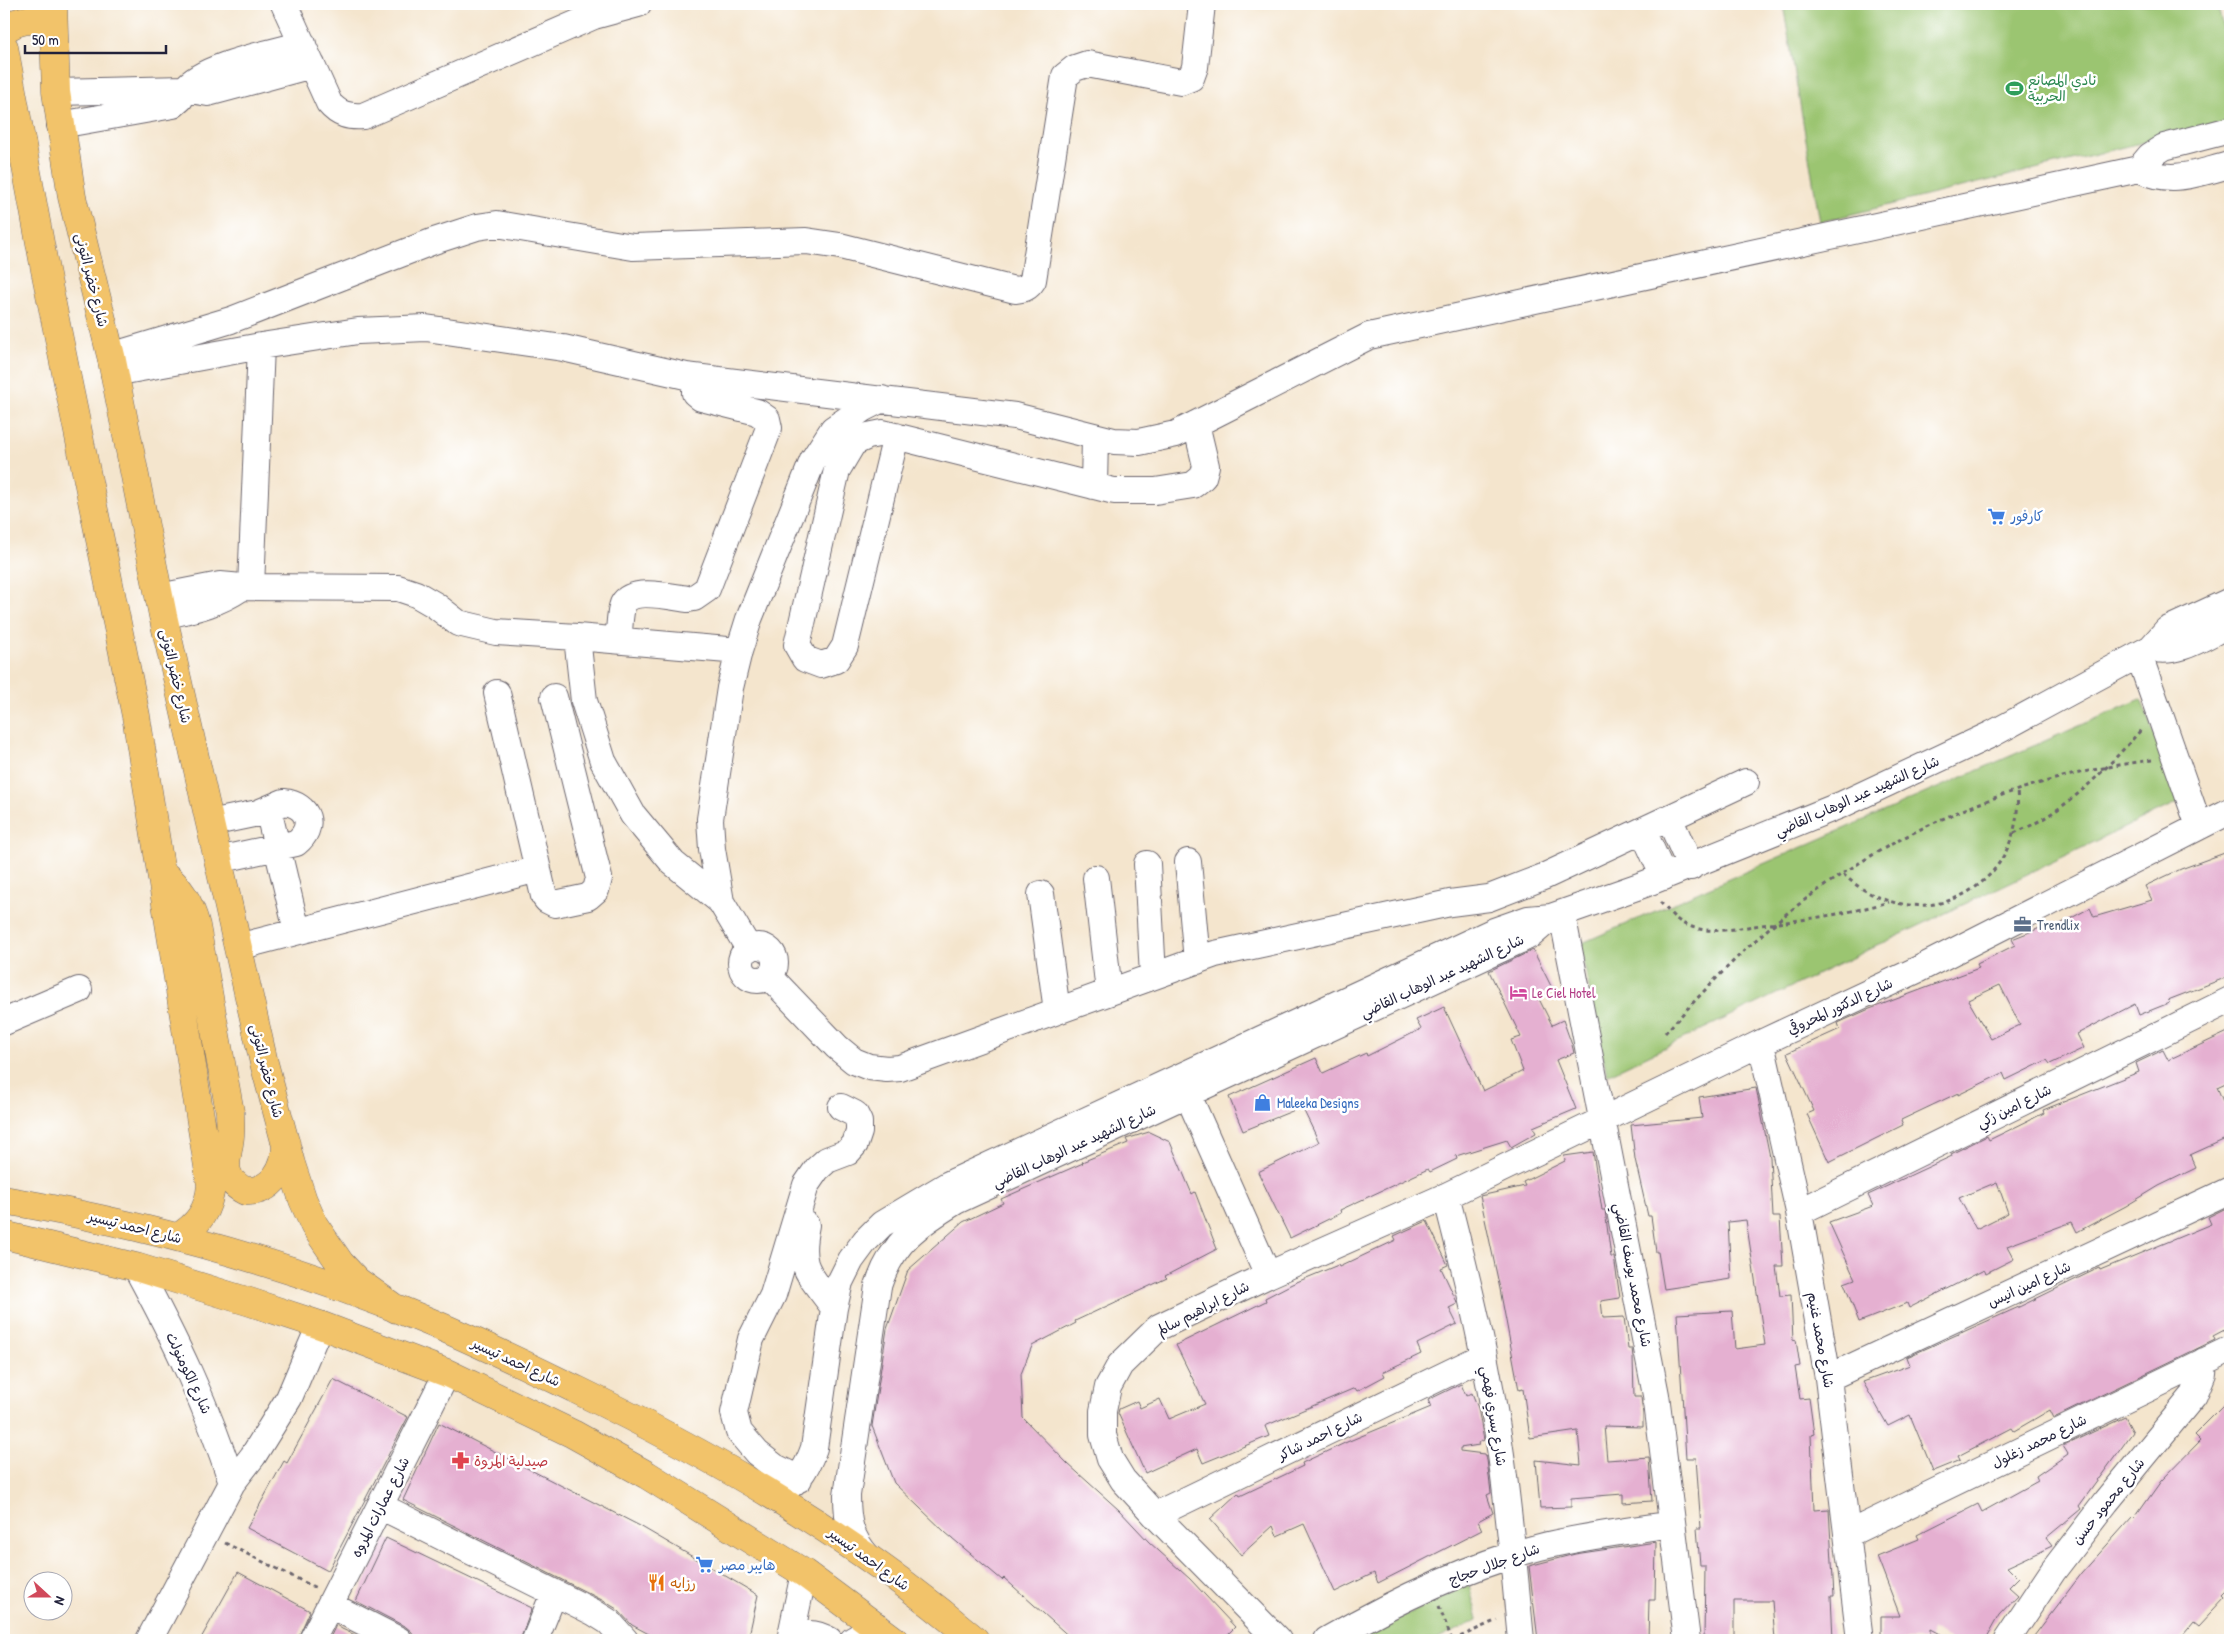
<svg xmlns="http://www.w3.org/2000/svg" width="2234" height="1644" font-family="'Patrick Hand','Playpen Sans Arabic',sans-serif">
	<rect width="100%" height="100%" fill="#fff"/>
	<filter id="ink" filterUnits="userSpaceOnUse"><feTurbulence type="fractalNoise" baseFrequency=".02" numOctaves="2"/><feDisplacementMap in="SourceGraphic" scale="10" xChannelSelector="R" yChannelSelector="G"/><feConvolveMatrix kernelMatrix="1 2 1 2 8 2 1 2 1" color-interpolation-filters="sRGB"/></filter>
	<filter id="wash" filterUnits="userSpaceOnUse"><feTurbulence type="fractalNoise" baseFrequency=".0096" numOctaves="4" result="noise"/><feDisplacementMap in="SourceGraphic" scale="20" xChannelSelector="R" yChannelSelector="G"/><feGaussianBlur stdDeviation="1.12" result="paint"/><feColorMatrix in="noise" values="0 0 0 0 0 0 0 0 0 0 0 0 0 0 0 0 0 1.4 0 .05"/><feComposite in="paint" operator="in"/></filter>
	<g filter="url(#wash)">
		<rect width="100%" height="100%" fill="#f4e5cd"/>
		<path fill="#9bc571" stroke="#5e7456" d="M1783,4H2217L2230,55V121L1820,222Z
			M2141,699L2180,801L1607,1075L1580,944Z
			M1469,1585L1478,1620L1436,1640H1352Z"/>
		<g id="blocks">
			<path fill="#e5b0d1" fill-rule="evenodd" d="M2230,851V976L2168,1000L2169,1003L2139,1015L2135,1004L2077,1034L2084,1048L2050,1064L2047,1060L2006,1080L2003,1073L1958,1095V1093L1901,1120L1903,1125L1829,1162L1807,1114L1814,1111L1787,1053L1840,1029L1838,1023L1867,1010L1979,968L1977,964L2015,945L2012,939L2045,926L2047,931L2090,908L2094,917L2152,900L2145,886L2181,869ZM2000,985L2020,1025L1991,1039L1968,1000Z
				M1533,950L1553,990L1538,997L1552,1025L1563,1020L1572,1045L1574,1053L1556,1060L1576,1109L1533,1127L1536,1133L1511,1147L1507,1140L1456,1156L1457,1159L1430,1172L1428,1169L1340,1210L1341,1213L1290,1238L1258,1172L1319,1142L1302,1107L1243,1131L1229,1097L1316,1058L1323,1073L1366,1053L1367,1056L1421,1029L1416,1020L1444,1007L1483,1091L1523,1071L1511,1040L1521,1037L1489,971Z
				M2230,1031V1081L2217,1087L2230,1118V1137L2190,1155L2196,1168L2159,1186L2126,1206L2077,1232L2072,1222L2007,1246L2014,1259L1986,1273L1984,1270L1909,1308L1907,1303L1859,1322L1844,1283L1855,1279L1829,1222L1873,1206L1868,1195L1952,1156L1951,1154L1987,1136L1989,1140L2044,1113L2043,1110L2139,1072L2136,1063L2163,1050L2168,1060ZM1997,1182L2008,1213L1976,1229L1959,1198Z
				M1756,1088L1770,1157L1773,1217H1780L1783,1266H1776L1780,1296L1791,1295L1793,1341L1796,1340L1800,1366L1795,1367L1800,1399L1809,1398L1814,1434L1811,1435L1814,1510L1829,1509L1834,1596H1831L1833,1639L1775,1640L1772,1601H1734V1640H1704L1705,1566H1700L1697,1528H1701L1696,1458H1686L1677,1314L1732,1311L1735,1349L1765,1345L1746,1220L1728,1222L1731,1279L1664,1289L1658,1252H1656L1651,1216H1648L1635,1159L1631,1125L1702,1118L1699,1097Z
				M1149,1132L1170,1142L1192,1194L1195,1192L1217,1249L1165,1276L1167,1278L1075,1321L1076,1323L1032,1346L1021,1374L1023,1418L1068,1464L1119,1510L1149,1542L1190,1579L1235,1627L1222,1640H1073L1004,1578L1002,1580L946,1533L894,1483L872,1426L887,1329L908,1270L963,1222L1003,1203L1001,1199L1083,1163L1082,1162L1128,1143L1126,1139Z
				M1593,1152L1602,1210H1605L1611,1257H1614L1620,1298L1601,1301L1603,1318L1624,1317L1628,1349H1632L1633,1357L1634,1397H1641L1643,1414V1427L1604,1426L1607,1460L1649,1457L1652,1501L1623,1503V1494L1571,1498V1507L1540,1508L1536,1460L1581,1465L1578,1431L1530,1438L1523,1389L1519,1390L1500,1289L1480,1196L1525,1186L1523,1182L1565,1161L1564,1156Z
				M2230,1206V1327L2213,1336L2215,1340L2054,1418L2050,1410L2014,1431L2012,1428L1958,1456L1960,1460L1933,1471L1910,1415L1888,1426L1863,1382L1910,1365L1907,1357L2021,1306L2099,1268L2100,1270L2211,1224L2208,1217Z
				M1427,1221L1448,1265L1441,1268L1456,1300L1457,1304L1449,1308L1457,1324L1417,1344L1421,1354L1383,1372L1385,1376L1357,1391L1355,1388L1265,1426L1269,1436L1203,1463L1197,1449L1145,1473L1118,1413L1119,1409L1137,1401L1140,1408L1160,1399L1169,1419L1205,1404L1176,1345L1266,1301L1265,1298L1292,1284L1338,1265L1339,1267L1396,1240L1394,1236Z
				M333,1379L408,1417L328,1571L247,1528L284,1461L287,1463Z
				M1461,1384L1466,1396L1472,1393L1478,1408L1484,1440L1478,1443L1479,1445L1460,1448V1451L1484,1454L1487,1460L1491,1493L1487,1495L1493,1513L1478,1521L1482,1530L1378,1583L1374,1573L1335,1592L1304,1524L1277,1536L1273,1526L1241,1555L1210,1519L1238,1493L1240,1496L1303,1466L1302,1463L1347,1442L1431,1407L1428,1400Z
				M2230,1399V1588L2221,1597L2223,1599L2197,1627L2192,1623L2178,1640H2031L2082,1573L2132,1517L2134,1519L2161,1481L2200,1441L2194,1435Z
				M2125,1417L2133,1432L2079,1506L2081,1509L2046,1538L2052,1546L2007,1567L2018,1578L2009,1587L2018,1595L1999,1615L1985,1640H1952L1931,1629V1640H1881V1616H1900L1877,1556L1919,1539L1917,1535L1978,1504L1982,1512L2038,1481L2036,1476L2068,1454L2063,1446Z
				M439,1423L640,1526L758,1595L748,1640H660L632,1625L617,1609L600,1599L403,1500Z
				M386,1538L532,1608L520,1640H414L412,1632L406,1627L356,1601Z
				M1656,1542L1655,1600H1649L1648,1640H1538L1529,1566L1575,1554Z
				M238,1572L310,1611L297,1640H200Z
				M336,1625L342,1629L366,1640H329Z"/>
		</g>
	</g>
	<g filter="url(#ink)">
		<use href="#blocks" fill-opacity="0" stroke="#6c666e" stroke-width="1"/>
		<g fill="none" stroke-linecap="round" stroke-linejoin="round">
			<defs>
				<path id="minor" d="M284,4L329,103C339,115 349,117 363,116L594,16L638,4
					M185,89C203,65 272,53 303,44
					M56,92L185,89L208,93L312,65
					M60,125L173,105L180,99L181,89
					M2139,169L2150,156L2164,147L2230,130
					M111,356L231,320L434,241L477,227L497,224L633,247L806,241L840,246L1015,290C1024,289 1028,288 1033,280L1065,76L1075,68L1087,64L1181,82L1191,78L1195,67L1202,4
					M114,373L261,346L358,331L426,328L563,348L686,376L1015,416L1114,441L1139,442L1176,434L1369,336L2139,169C2173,185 2196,173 2230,165
					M896,436L845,646L836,660L821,665L805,659L797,645L837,470L853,443L868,436L883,433L1114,491H1155L1193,485L1203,477L1206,466L1196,424
					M1094,486L1095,437
					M251,587L261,346
					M159,597L220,585L242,587L398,588L416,594L435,605L458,623L496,632L577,637L739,651
					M163,616C192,609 216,605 241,588
					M577,637L584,701L603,761L633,815L673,863L721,902
					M618,640C620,630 619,614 623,604C632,587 672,597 688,599L694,598L707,589L769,428L767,419L757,412L701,398L695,393V378
					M2151,648C2178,656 2206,635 2230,624
					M2139,655L2199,826
					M497,693L544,896L547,900L555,904L588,897L596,890L599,878L554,697
					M268,809L297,931
					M1669,818L1691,867
					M210,823L258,813L284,802C309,805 316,827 296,843L218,860
					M1643,831L1664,877
					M1188,862L1197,961
					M1147,864L1153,976
					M1096,878L1109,992
					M1041,894L1057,1011
					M1562,914L1656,1395L1687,1640
					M741 963a17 17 0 1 1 34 0a17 17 0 1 1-34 0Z
					M238,947L538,869
					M749,949L721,902L712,849L710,819L730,688L739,651L749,619L813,460L833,429L864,408L882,399
					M769,976L837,1047L854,1061L869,1067L887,1069L900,1068L1215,954L1450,903L1489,898L1543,877L1746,782
					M4,1022L79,990
					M1761,1043L1799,1212L1828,1378L1860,1640
					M1187,1093L1268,1275
					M1446,1196C1468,1281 1489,1367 1501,1455C1510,1517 1515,1579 1521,1640
					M1799,1212L2230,1000
					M806,1225C797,1269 809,1273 834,1308
					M136,1267C174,1337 208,1407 232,1483
					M1828,1378L2230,1190
					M799,1479L775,1467L757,1453L739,1432L734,1413L751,1339L773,1295L806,1185L817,1169L827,1160L848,1152L855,1144L859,1132V1122L855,1114L841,1107
					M773,1495C796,1486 806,1471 814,1448L834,1308L840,1282L851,1260L865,1241L882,1224L949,1184L1494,931L1528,919L1551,917L1645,884L1843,804L1992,734L2151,648L2167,630L2230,601
					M380,1506L593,1612L609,1622L625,1640
					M1155,1515L1484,1356
					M1848,1534L2230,1349
					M868,1557C850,1537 847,1522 847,1495L878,1286C893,1241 917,1225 956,1201L1518,941L1532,934L1547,921
					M330,1605L399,1640
					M790,1639C804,1632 815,1632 829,1640
					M149,1640L232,1483L253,1456L289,1398L320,1325
					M312,1640L447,1373
					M535,1640L554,1593
					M790,1640L804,1573
					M853,1640L877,1626
					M1278,1640L1155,1515L1123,1480L1110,1459L1103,1435V1411L1108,1387L1120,1365L1159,1327L1268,1275L1446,1196L1761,1043L1919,969L2230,811
					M1327,1640C1393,1602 1466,1566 1540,1547C1583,1536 1628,1531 1672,1524
					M2007,1640L2053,1571L2106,1502L2194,1395L2203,1373L2204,1361"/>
				<path id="major" d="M53,4L56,92L72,197L111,356L163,616L264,1063L291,1164L303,1200L314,1225L340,1263L357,1281L396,1309
					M4,30C19,18 36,17 53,25
					M4,47L45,270L136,716L211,1185C209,1209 199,1225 178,1237
					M162,873C180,887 190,903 196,926L230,1112C230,1120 231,1128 230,1136C228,1159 217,1176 245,1191C272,1193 286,1168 286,1144
					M4,1200C149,1225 293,1265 430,1322C480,1343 529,1367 577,1390C719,1459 855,1538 975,1640
					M4,1235L136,1267L250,1302L320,1325L447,1373L573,1434L647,1475L804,1573L894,1640"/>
			</defs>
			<use href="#minor" stroke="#6c666e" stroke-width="28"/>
			<use href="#major" stroke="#6c666e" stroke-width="29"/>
			<path stroke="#6c666e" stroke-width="3" stroke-dasharray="4 4" stroke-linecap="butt" d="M2014,833C2067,812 2104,771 2141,730
				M1843,874C1917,943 2026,891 2017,789
				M1660,902C1669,911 1676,922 1689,926C1712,935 1737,928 1761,925C1804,920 1846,914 1889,902
				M1665,1033C1700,995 1736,956 1775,923C1887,832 2010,779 2152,760
				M225,1543L316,1588
				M1439,1606L1452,1640
				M1453,1640L1497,1620"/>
			<use href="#minor" stroke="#fff" stroke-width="26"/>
			<use href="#major" stroke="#f2c36a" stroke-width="28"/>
		</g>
	</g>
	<defs>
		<symbol id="stadium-bare" viewBox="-9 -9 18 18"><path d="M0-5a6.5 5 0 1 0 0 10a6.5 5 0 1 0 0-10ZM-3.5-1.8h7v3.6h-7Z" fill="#2e9e5b" stroke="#fff" stroke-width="2.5" paint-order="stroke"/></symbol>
		<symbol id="supermarket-bare" viewBox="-9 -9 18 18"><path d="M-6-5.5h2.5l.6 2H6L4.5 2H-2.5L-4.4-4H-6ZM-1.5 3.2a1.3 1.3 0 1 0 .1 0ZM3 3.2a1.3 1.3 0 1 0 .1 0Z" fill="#3f7fe0" stroke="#fff" stroke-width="2.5" paint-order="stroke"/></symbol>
		<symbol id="office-bare" viewBox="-9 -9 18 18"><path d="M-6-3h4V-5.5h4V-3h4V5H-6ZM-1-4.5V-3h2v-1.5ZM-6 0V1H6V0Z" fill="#5c6f8a" stroke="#fff" stroke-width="2.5" paint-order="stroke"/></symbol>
		<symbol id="hotel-bare" viewBox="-9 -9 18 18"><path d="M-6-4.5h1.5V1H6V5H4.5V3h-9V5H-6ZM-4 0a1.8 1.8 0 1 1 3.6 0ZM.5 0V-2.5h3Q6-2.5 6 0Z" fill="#d1479c" stroke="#fff" stroke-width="2.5" paint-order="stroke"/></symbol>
		<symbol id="shop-bare" viewBox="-9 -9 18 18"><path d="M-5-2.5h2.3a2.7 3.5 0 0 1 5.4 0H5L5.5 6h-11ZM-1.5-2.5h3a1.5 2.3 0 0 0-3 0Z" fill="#3f7fe0" stroke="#fff" stroke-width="2.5" paint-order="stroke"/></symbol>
		<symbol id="pharmacy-bare" viewBox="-9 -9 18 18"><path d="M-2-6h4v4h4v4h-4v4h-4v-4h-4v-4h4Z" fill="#e0444e" stroke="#fff" stroke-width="2.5" paint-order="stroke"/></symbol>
		<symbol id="restaurant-bare" viewBox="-9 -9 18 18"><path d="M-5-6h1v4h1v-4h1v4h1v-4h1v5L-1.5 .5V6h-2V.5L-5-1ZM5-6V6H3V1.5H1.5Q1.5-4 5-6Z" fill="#e8710a" stroke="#fff" stroke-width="2.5" paint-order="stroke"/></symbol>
	</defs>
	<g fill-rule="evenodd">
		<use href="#stadium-bare" x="2002" y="76" width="25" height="25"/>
		<use href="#supermarket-bare" x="1984" y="504" width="25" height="25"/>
		<use href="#office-bare" x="2010" y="912" width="25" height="25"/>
		<use href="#hotel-bare" x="1506" y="980" width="25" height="25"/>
		<use href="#shop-bare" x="1250" y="1090" width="25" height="25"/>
		<use href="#pharmacy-bare" x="448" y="1448" width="25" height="25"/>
		<use href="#supermarket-bare" x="692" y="1552" width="25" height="25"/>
		<use href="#restaurant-bare" x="644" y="1570" width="25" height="25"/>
	</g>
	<g text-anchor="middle" stroke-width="5" stroke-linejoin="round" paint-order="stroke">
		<g font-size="14" fill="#27864d" stroke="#fff" text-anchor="start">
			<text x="2028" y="85">نادي المصانع<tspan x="2028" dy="16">الحربية</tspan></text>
		</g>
		<g font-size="14" fill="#22223b" stroke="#fff">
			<text transform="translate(92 280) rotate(76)" y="5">شارع خضر التونى</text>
			<text transform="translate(176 676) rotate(77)" y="5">شارع خضر التونى</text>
			<text transform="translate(1857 796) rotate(-24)" y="5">شارع الشهيد عبد الوهاب القاضي</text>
			<text transform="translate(1442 976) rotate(-25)" y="5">شارع الشهيد عبد الوهاب القاضي</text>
			<text transform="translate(1840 1006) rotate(-25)" y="5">شارع الدكتور المحروقي</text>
			<text transform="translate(267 1071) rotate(76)" y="5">شارع خضر التونى</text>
			<text transform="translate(2014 1106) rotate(-26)" y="5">شارع امين زكي</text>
			<text transform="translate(1074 1146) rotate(-25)" y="5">شارع الشهيد عبد الوهاب القاضي</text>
			<text transform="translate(135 1227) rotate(14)" y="5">شارع احمد تيسير</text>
			<text transform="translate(1633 1275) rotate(79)" y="5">شارع محمد يوسف القاضي</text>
			<text transform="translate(2029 1284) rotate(-25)" y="5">شارع امين انيس</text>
			<text transform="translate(1203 1308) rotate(-27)" y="5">شارع ابراهيم سالم</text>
			<text transform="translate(1821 1340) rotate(80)" y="5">شارع محمد غنيم</text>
			<text transform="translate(516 1362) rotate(25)" y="5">شارع احمد تيسير</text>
			<text transform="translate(189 1373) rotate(65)" y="5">شارع الكومنولث</text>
			<text transform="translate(1494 1416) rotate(81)" y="5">شارع يسري فهمي</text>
			<text transform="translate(1320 1436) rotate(-26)" y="5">شارع احمد شاكر</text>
			<text transform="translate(2039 1441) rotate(-26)" y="5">شارع محمد زغلول</text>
			<text transform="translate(2108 1501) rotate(-51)" y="5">شارع محمود حسن</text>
			<text transform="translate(380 1507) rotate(-63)" y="5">شارع عمارات المروه</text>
			<text transform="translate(869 1559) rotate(36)" y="5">شارع احمد تيسير</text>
			<text transform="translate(1494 1564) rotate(-20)" y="5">شارع جلال حجاج</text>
		</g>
		<g font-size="14" fill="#366cbe" stroke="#fff" text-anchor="start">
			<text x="2011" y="521">كارفور</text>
			<text x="1277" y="1108">Maleeka Designs</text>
			<text x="719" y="1570">هايبر مصر</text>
		</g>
		<g font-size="14" fill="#4e5e75" stroke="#fff" text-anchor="start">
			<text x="2037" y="930">Trendlix</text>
		</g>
		<g font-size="14" fill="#b23c85" stroke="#fff" text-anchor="start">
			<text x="1532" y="998">Le Ciel Hotel</text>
		</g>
		<g font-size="14" fill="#be3a42" stroke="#fff" text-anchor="start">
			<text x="474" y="1466">صيدلية المروة</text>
		</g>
		<g font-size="14" fill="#c56008" stroke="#fff" text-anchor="start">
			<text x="670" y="1588">رزايه</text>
		</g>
	</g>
	<rect width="2234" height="1644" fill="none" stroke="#fff" stroke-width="20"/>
	<g transform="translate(48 1596) rotate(111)"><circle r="24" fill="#ffffff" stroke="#a7a7b1"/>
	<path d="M0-4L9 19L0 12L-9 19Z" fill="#d1495b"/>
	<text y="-8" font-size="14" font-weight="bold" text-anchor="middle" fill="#22223b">N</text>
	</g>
	<path d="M25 45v8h141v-8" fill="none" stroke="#22223b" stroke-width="2.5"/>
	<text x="32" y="45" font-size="15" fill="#22223b" stroke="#ffffff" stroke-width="4" paint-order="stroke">50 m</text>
</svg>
